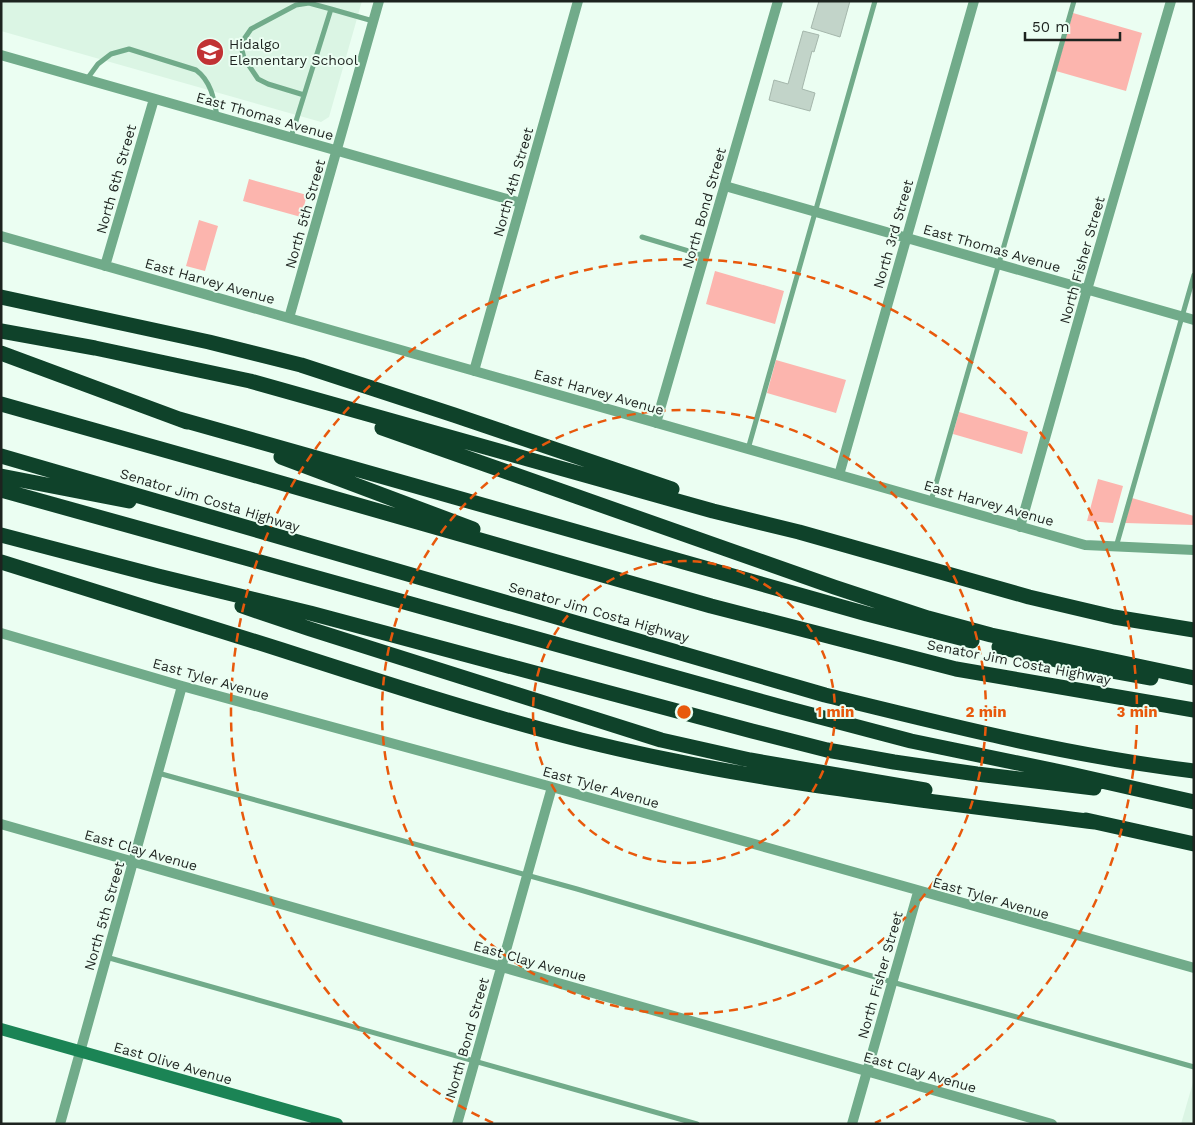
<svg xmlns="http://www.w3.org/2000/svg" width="1195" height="1125" font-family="'Work Sans',sans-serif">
	<rect width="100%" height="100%" fill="#ebfef2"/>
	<path fill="#dbf5e4" d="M3,1H362L329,117L321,122L1,31V7Z
		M1194,1079V1124H1181Z"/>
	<path fill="#fcb5ae" d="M1073,13L1142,33L1126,91L1056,71Z
		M249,179L307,195L301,217L243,201Z
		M199,220L218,226L205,271L186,266Z
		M715,271L784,291L775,324L706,304Z
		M776,360L846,380L836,413L767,393Z
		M959,412L1028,432L1022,454L953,434Z
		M1098,479L1123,486L1113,523L1087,521Z
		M1132,498L1194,516V525L1125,523Z"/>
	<path fill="#c2d4c9" stroke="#a5b7ac" d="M819,1H850L840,37L811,28Z
		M803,31L819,35L814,52L812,51L802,89L815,93L810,111L769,100L774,80L788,84Z"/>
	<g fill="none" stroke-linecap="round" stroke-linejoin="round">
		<path stroke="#71ab8a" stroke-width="5" d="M87,79L98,64L111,54L129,49L196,70C211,81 214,99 217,116
			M304,95L268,84L258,79L244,58L242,50V42L251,29L296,5L309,3L331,9
			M291,137L331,9L373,21
			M642,237L705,256
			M748,449L875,1
			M931,501L1074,1
			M1116,547L1194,275
			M158,773L577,889L892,982L1194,1067
			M106,957L697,1124"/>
		<path stroke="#71ab8a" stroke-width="10" d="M1,55L521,203
			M725,186L1194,320
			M1,236L1085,545L1194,550
			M105,266L154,99
			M289,318L379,1
			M474,371L578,1
			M656,423L778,1
			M839,475L974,1
			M1020,527L1087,290L1171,1
			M1,633L182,686L552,787L1194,968
			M1,824L1052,1124
			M60,1124L182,686
			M457,1124L552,787
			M852,1124L918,892"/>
		<path stroke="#1b8455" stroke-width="12" d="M1,1029L337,1124"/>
		<path stroke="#0f422a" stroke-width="15" d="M1,297L209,342L301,365L454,415L672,489
			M1,331L95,348L250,381L713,511L799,532L1029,597L1114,617L1194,630
			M1,353L187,422
			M1,404L253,475L711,606L956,669L1194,710
			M179,419L867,614L972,641
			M382,428L834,587L928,618L991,635L1194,678
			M1,456L825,695C947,725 1069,756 1194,771
			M281,457L473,529
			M1,476L129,501
			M1,490L782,707L911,741L1066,773L1194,802
			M1,535L158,576L310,613L752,731L827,750L894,762L977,774L1094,788
			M1,562C95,591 189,620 282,650C381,682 480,714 581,740C749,782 923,800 1095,822
			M242,606L310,629L661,740L750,760L925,790
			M999,647L1074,664L1151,678
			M1086,820L1194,844"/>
	</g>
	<g fill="none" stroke="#e8590c" stroke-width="2.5" stroke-dasharray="9 6">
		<circle cx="684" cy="712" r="151"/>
		<circle cx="684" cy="712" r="302"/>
		<path d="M493 1123A453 453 0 1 1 875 1123"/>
	</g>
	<defs>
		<symbol id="school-disc" viewBox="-11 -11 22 22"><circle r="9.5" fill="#c13234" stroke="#ebfef2"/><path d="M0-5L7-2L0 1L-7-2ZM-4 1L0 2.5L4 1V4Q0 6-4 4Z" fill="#fff"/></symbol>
	</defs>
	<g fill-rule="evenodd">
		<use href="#school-disc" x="194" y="36" width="32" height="32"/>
	</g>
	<g text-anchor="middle" stroke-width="4" stroke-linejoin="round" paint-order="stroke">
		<g font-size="14" fill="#1d231f" stroke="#ebfef2" text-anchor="start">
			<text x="229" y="49">Hidalgo<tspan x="229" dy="16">Elementary School</tspan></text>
		</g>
		<g font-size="14" fill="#1d231f" stroke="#ebfef2">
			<text transform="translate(265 116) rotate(16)" y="5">East Thomas Avenue</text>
			<text transform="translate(116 179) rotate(-74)" y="5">North 6th Street</text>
			<text transform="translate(513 182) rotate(-74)" y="5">North 4th Street</text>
			<text transform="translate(704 208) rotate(-74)" y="5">North Bond Street</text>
			<text transform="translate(305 214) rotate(-74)" y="5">North 5th Street</text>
			<text transform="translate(893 234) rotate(-74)" y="5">North 3rd Street</text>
			<text transform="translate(992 248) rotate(16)" y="5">East Thomas Avenue</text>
			<text transform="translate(1082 260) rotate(-74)" y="5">North Fisher Street</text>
			<text transform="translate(210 281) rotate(16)" y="5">East Harvey Avenue</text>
			<text transform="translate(599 392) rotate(16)" y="5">East Harvey Avenue</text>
			<text transform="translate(210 500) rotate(17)" y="5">Senator Jim Costa Highway</text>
			<text transform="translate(989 503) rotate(16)" y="5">East Harvey Avenue</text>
			<text transform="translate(599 612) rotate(16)" y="5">Senator Jim Costa Highway</text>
			<text transform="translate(1019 662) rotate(11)" y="5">Senator Jim Costa Highway</text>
			<text transform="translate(211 679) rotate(16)" y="5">East Tyler Avenue</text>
			<text transform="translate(601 787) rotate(16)" y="5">East Tyler Avenue</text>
			<text transform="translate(141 850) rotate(16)" y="5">East Clay Avenue</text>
			<text transform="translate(991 898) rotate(16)" y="5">East Tyler Avenue</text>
			<text transform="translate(104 916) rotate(-74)" y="5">North 5th Street</text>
			<text transform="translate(530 961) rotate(16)" y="5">East Clay Avenue</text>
			<text transform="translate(880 975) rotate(-74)" y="5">North Fisher Street</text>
			<text transform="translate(467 1038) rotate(-74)" y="5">North Bond Street</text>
			<text transform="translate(173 1063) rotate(16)" y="5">East Olive Avenue</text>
			<text transform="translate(920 1072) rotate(16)" y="5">East Clay Avenue</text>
		</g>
	</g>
	<circle cx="684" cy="712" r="8" fill="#e8590c" stroke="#ebfef2" stroke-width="2.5"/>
	<g font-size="15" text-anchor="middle" font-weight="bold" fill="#e8590c" stroke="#ebfef2" stroke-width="4" stroke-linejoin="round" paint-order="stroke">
		<text x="835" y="717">1 min</text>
		<text x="986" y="717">2 min</text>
		<text x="1137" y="717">3 min</text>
	</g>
	<rect width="1195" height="1125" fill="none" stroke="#1d231f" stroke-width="5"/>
	<path d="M1025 32v8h95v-8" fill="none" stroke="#1d231f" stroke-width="2.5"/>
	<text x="1032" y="32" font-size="15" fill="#1d231f" stroke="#ebfef2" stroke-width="4" paint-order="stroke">50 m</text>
</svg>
